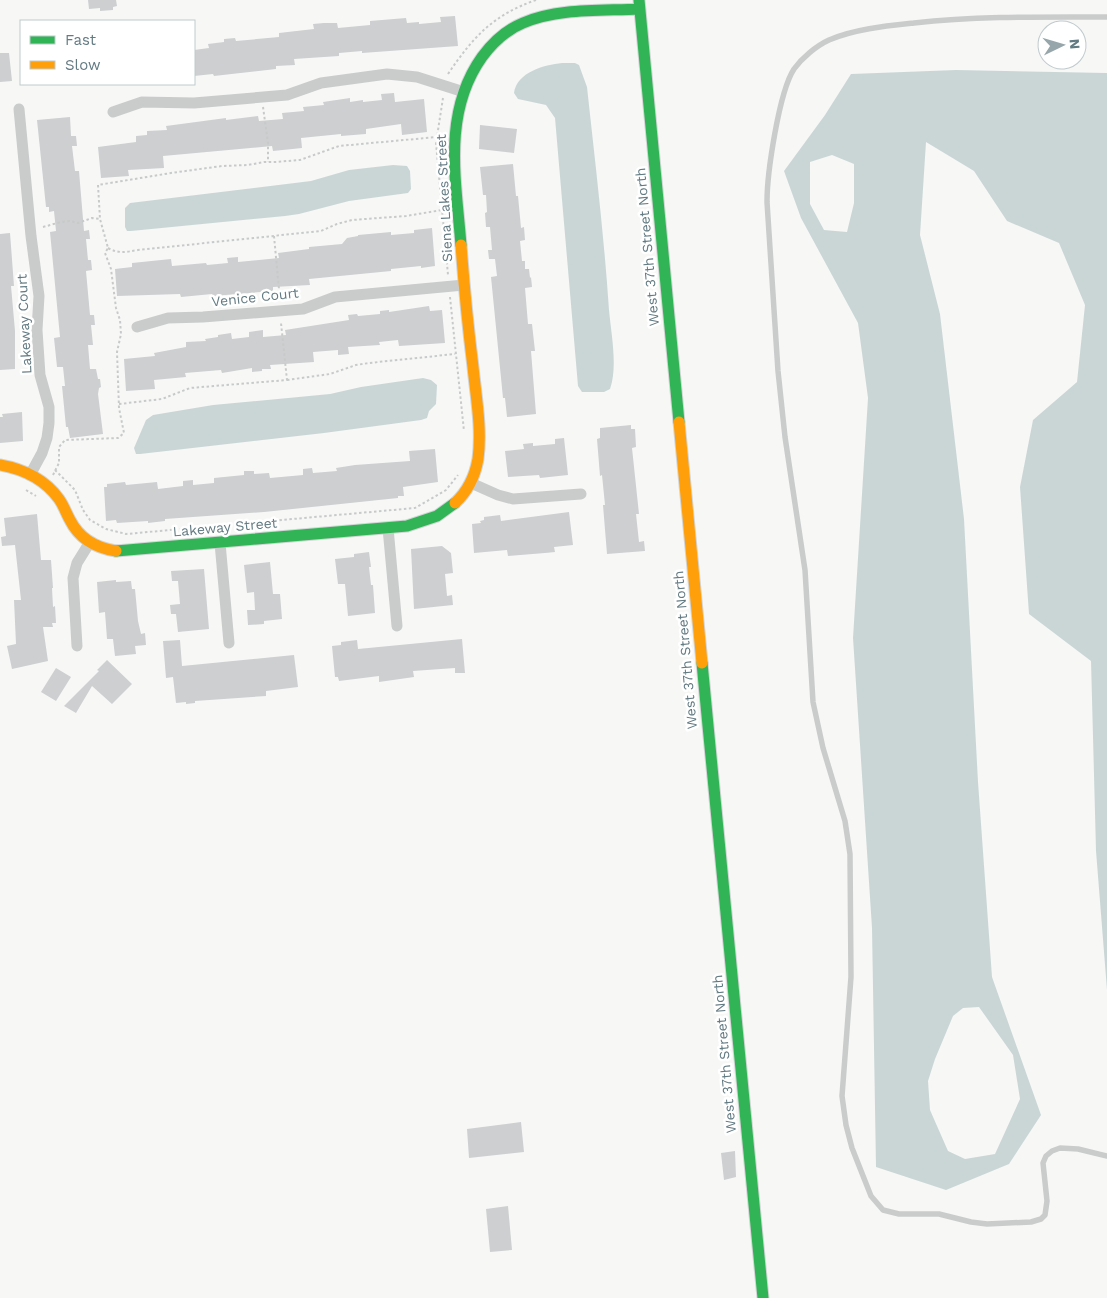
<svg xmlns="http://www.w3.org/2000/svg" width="1107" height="1298" font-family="'Work Sans',sans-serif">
	<rect width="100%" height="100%" fill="#f7f7f6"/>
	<path fill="#cad6d6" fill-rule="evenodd" d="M562,63H575L579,65L587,87C595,161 604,235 609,310C611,333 618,367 610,389L604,392H582L578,386L555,118L546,105L518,99L514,93C517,72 544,65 562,63Z
		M956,70L1107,73V990L1096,851L1091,661L1029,614L1020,487L1033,420L1077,382L1085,305L1059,243L1007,221L974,171L926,142L920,235L940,314L964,519L978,782L992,977L1041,1115L1009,1164L946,1190L876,1167L872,928L853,638L868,398L858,323L801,218L784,171L825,115L851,74ZM832,155L854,164V203L847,232L824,230L810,204V162ZM979,1007L1013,1055L1020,1099L995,1154L965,1159L948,1151L930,1110L928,1081L935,1059L953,1016L963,1008Z
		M393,165L407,166L410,171L411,189L408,193L349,201L299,214L285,216L131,231H127L125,227V208L130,203L311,181L349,170Z
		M423,378L431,380L437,385L436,404L429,411L427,418L421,420L324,433L140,454H136L134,448L146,420L153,415L213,405L330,394L361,387Z"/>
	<path fill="#cdcfd0" d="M88,0H116L117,6L113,7V10L100,11V8L89,9Z
		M455,16L458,46L362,53V51L339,53V56L294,59L295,65L276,66V69L214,76L213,74L194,76V50L209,48L208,44L224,42V39L235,38L236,41L279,37V33L314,29L313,24L324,23H337L338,28L370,25V21L406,18L407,23L419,22V24L441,22L440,17Z
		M0,53H9L12,81L0,82Z
		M394,93L395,102L424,99L427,132L402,135L401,124L366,129V134L341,136V134L301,138L302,148L273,151L272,146L163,156L164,168L128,170L129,176L101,178L98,147L136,142V136L147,135V131L167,130L166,126L226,118V120L258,116L259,121L283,119L282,113L304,111L303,107L324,105L323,102L350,98V102L363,100V102L382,100L381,94Z
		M70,117L71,136H76L77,146H72L75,171H79L84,231L89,230L90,239H86L88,260H91L92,270L86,271L90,315H94L95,325H91L93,345H88L90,369H96L98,379H100L101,387L99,388L98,394L103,434L70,438L68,427H66L62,386H65L63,367H57L54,338L60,337L50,232L56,231L54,211L49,212V207H46L37,120Z
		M480,125L517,129L514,153L479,149Z
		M513,164L516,196H518L521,228L524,227L525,240L520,241L522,261H525V269H529L530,278L531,277L532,287L525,288L528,324H532L535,351H531L536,414L507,417L505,398H503L491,277L497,276L495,259H489L488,250H492L490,227H486L485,213L487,212L486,195H483L480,167Z
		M432,228L435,266L421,268V266L391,269V271L309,279L310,285L273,287V291L213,296L212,294L181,297L180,294L117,296L115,269L132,267V263L171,259L172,266L206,263L207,265L228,263L227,258L238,257V262L279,258L278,253L309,249V247L342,244L347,238L358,236V235L391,232V235L414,233V230Z
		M10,233L14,286H11L15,331V369L0,370V234Z
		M429,306L430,311L442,310L445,343L399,346L398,340L379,342L380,345L348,347L349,354L338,355V350L313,352L314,362L270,365L271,369H262V371L252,372V368L222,373L221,370L185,373L186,377L154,380L155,389L126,391L124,359L155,356L154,353L186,347V342L206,341L205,339L218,337V335L231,333L232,339L249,337V332L263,330V337L286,335L285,330L349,320L348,315L357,314L358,316L380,314V311L389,310V312Z
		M22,412L23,441L0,443V417H3L2,414Z
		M631,425V429H635L636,447L632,448L639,514H636L639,542L644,541L645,551L607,554L603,505H605L602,475L600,476L597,439L600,438V428Z
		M564,438L568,475L540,478L539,475L508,477L505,451L524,449L523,444L533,443V446L555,444V439Z
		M435,449L438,482L403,487L404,496H398V498L264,512L165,519V521L148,523V521L117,523L116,520L106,521L104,487H107V484L125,482L126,485L157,482L158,489L183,486V481L193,480V485L214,483V478L244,475V471H254V474L269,473L270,478L303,475V469L312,468L313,473L337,471L336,468L355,465L410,461L409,451Z
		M569,512L573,545L554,547L555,552L545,553L508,556L507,550L474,553L472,524L481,523L480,521L484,520V517L500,515L501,521Z
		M37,514L41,560H51L53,588H52L53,607L55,606L56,623H52L53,627H43L48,661L12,669L7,646L16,644L14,600H21L15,545L2,546L1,537L6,536L4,518Z
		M442,546L451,553L453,573L445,574L447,596L452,595L453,605L414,609L411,549Z
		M369,552L371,567H369L371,585H373L375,613L348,616L345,584H338L335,559L354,557V554Z
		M270,562L273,594H280L282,619L264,621V624L248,625L247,610H255L254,592L247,593L244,565Z
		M204,569L209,629L178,632L176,614H171L170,605L180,604L178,581H172L171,571Z
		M116,580V582L131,581L132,589H135L138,621L141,634L145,633L146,645L135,646L136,654L115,656L113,639H107L105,612L99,613L97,582Z
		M462,639L465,673H455V668L413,671L414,677L379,682V676L339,681L338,677H335L332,646L341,645V642L357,640L358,649Z
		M180,640L182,666L294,655L298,687L266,691V696L195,701V703L186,704V702L176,703L173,677L166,678L163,641Z
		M107,660L132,684L112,704L92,686L76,713L64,706L99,671L97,670Z
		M56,668L71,677L56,701L41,692Z
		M521,1122L524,1152L469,1158L467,1129Z
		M735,1151L736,1177L724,1180L721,1153Z
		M508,1206L512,1250L490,1252L486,1209Z"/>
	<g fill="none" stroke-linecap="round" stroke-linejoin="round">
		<defs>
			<path id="fast" d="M639,0L679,422
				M461,245C456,181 442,113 482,57C493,42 506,30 523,23C558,8 601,11 639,9
				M116,551L407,526L437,516L455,503
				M702,663L763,1298"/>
			<path id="slow" d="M679,422L702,663
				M0,465C23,469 45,480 59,499C64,506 66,513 70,520C79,538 96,548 116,551
				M455,503C467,492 475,476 478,459C482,429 476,397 473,367C468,327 464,286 461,245"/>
		</defs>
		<use href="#fast" stroke="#d4d5d6" stroke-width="13"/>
		<use href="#slow" stroke="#d4d5d6" stroke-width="13"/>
		<path stroke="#c8caca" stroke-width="2" stroke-dasharray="2.5 2.5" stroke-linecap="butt" d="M448,74C473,37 493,15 536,0
			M443,98L436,143L448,275
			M263,107L268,143V162
			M43,227L61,222L70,221L78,223L92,218L100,219
			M274,236L280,300
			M108,248C119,254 126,252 138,250L321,231L337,224L352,220L406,216L442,210
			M450,297L464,431
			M287,380L330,374L356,365L369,363L455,354
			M119,404L162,399L190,388L287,380L281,323
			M55,470L75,490L83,510L90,520L106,529L126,534L415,508L446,490L458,475
			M53,475L59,463V447L65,440L118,438L124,433L119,408L117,352L121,334L120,320L116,308L111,269L105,253L108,248L100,219L98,185L171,173L222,166L248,165L264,162H275L300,160L339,146L437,137
			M26,490L36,496"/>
		<path stroke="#cacccc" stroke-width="5.5" d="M1107,17C1043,17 978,16 914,23C886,26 855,29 829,40C816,46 802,58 794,69C779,92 767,173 767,202L778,371L785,437L805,570L813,702L823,748L845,821L850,854L851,977L842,1096L846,1125L852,1148L871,1196L883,1210L899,1214H939L971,1222L987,1224L1031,1222L1041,1219L1045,1215L1047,1201L1043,1163L1046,1156L1052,1151L1060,1148L1078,1149L1107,1156"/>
		<path stroke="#cacccc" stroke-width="11" d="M19,109L31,236L39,296L37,330L40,375L49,407V423L47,438L42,453L30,475
			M113,112L142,102L194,103L287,95L321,83L387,74L417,77L464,92
			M137,327L168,318L203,317L303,309L335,297L464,285
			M471,483L498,495L513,499L581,494
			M388,528L397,626
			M220,543L229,643
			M77,646L73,578L77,563L90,542"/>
		<use href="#fast" stroke="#30b455" stroke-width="11"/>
		<use href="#slow" stroke="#ff9f0a" stroke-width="11"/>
	</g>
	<g text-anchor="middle" stroke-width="5" stroke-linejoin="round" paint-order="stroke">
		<g font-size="14" fill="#627a82" stroke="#fff">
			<text transform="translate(444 198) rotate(-93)" y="5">Siena Lakes Street</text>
			<text transform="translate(647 247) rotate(-95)" y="5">West 37th Street North</text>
			<text transform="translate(255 297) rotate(-6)" y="5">Venice Court</text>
			<text transform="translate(24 324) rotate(-93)" y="5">Lakeway Court</text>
			<text transform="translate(225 527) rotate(-5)" y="5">Lakeway Street</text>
			<text transform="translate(685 650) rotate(-95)" y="5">West 37th Street North</text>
			<text transform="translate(724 1054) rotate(-95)" y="5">West 37th Street North</text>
		</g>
	</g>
	<rect x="20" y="20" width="175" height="65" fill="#ffffff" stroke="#c0cacd"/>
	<rect x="30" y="36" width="25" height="8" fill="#30b455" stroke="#c0cacd"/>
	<text x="65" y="45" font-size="15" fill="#627a82">Fast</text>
	<rect x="30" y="61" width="25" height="8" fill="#ff9f0a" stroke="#c0cacd"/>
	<text x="65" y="70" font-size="15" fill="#627a82">Slow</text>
	<g transform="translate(1062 45) rotate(85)"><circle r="24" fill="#ffffff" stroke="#c0cacd"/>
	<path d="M0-4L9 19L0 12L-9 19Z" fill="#96a6ab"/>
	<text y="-8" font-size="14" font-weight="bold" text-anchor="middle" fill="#627a82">N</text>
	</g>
</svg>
